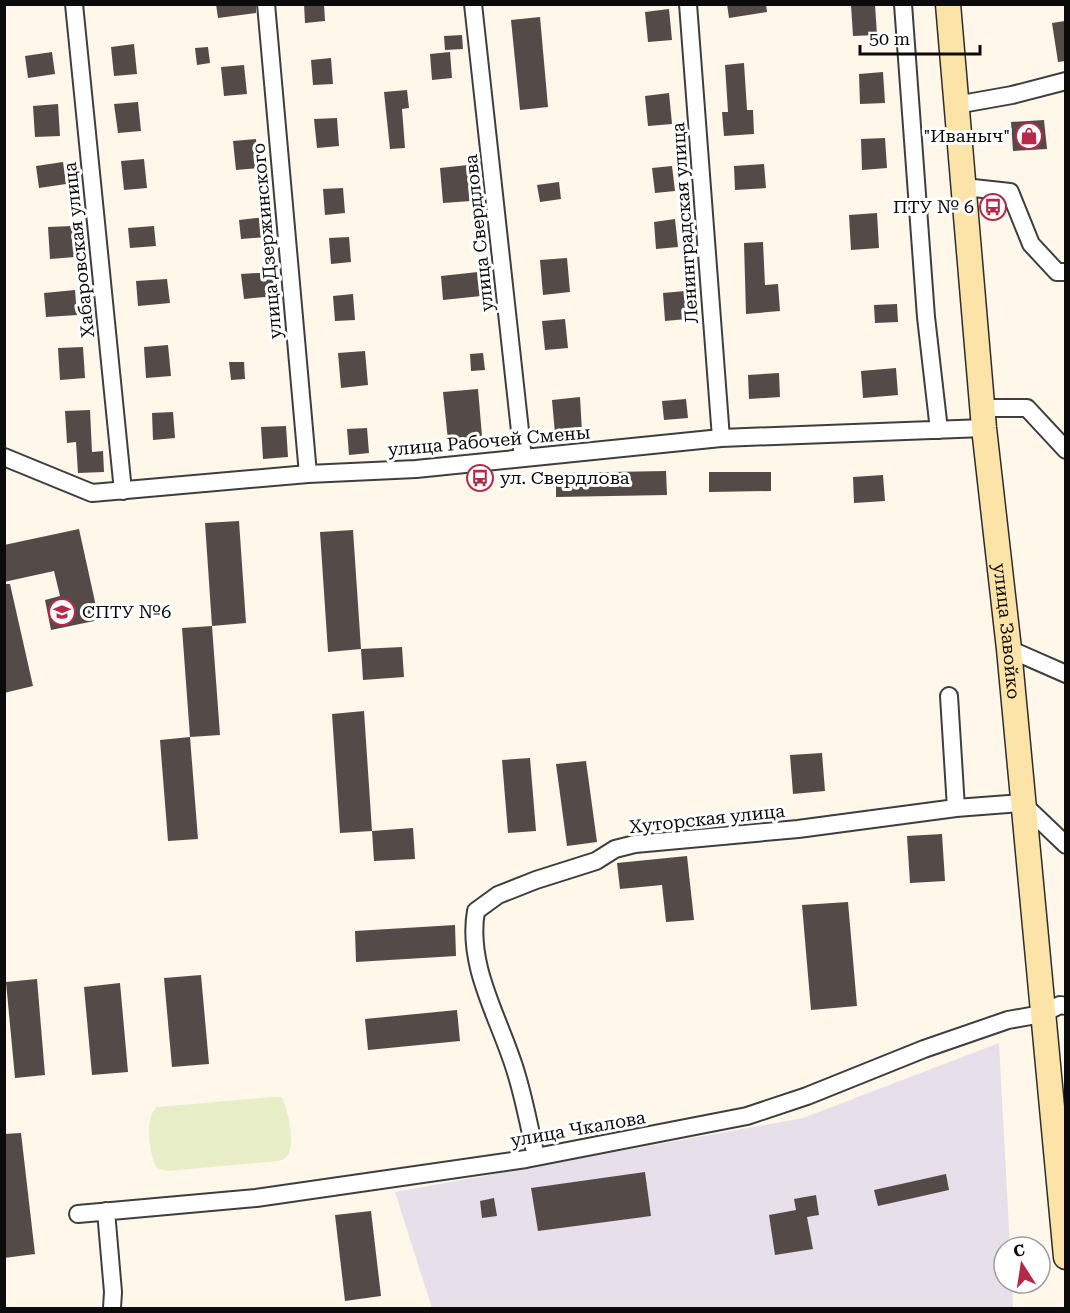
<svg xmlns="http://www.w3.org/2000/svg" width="1070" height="1313" font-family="'Roboto Serif',serif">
	<rect width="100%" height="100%" fill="#fef7ea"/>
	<path fill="#e7e0ea" d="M999,1043L1010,1247H1004V1283H1012L1013,1308H432L395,1192L803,1118Z"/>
	<path fill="#e8eec8" d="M272,1097H281C288,1106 296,1147 287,1156C285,1159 282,1160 279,1161L167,1171L157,1168C149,1155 144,1117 157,1107Z"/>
	<path fill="#544b48" d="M216,4H256V13L218,18Z
		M304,4H324L325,21L305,23Z
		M727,4H766L767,12L729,18Z
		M875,4L877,35L853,36L851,5Z
		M669,9L672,40L648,42L645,12Z
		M540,17L548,107L520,110L511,20Z
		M1065,21V61L1058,62L1052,23Z
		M462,35L463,49L445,50L444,36Z
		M134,44L137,74L114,76L111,47Z
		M208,47L210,63L197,65L195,48Z
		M52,52L55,74L28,78L25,56Z
		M450,52L452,78L432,80L430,54Z
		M331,58L333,84L313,85L311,60Z
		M744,63L747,110H753L754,134L724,136L722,112H728L725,65Z
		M244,65L247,94L224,96L221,67Z
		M883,72L885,103L860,104L859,74Z
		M407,90L409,108L402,109L405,148L390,149L384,92Z
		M669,93L672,124L648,126L645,96Z
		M138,102L141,131L118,133L114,104Z
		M58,104L60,136L35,137L33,106Z
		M337,118L339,146L317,148L314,119Z
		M1044,120L1047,149L1013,151L1011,122Z
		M885,138L887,168L862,170L861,139Z
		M256,139L259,168L236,170L233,141Z
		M144,159L147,188L124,190L121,161Z
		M63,162L66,184L39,188L36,166Z
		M764,164L766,188L735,190L734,166Z
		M468,165L471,201L443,203L440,168Z
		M672,166L675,191L655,193L652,168Z
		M559,182L561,199L540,202L537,185Z
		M343,188L345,213L325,215L323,189Z
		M877,213L879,248L851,250L849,215Z
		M265,217L267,237L241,239L239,220Z
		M675,219L678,247L656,249L654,222Z
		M73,226L75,257L50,259L48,227Z
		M154,226L156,246L130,248L128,228Z
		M349,237L351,262L331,264L329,238Z
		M763,242L765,285L778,284L780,311L746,314L744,243Z
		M567,258L570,292L543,295L540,260Z
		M273,272L275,296L244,299L241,274Z
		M478,272L481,296L443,300L441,276Z
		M167,279L170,303L138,306L136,281Z
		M75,290L77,315L46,317L44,293Z
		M685,291L687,319L665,321L663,293Z
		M353,294L355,320L335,321L333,296Z
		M897,304L898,322L875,323L874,305Z
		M565,319L568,348L545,350L542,321Z
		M168,345L171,376L146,378L144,347Z
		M83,347L85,378L60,380L58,348Z
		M365,351L368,385L341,388L338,353Z
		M483,353L485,370L471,371L470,354Z
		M229,362H244L245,379L231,380Z
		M896,368L898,395L863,398L861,371Z
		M779,373L780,397L749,399L748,375Z
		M478,389L482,436L448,440L443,392Z
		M580,397L582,432L555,434L552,400Z
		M686,399L688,418L664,420L662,401Z
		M90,410L92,452L103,451L104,472L78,473L76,442L67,443L65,411Z
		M173,412L175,438L153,440L152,413Z
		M286,426L288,457L263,459L261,427Z
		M367,428L369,453L349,455L347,429Z
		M666,471L667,495L556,497V473Z
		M709,472H771V491L709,492Z
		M883,475L885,501L854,503L853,477Z
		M239,521L246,623L212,626L205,523Z
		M79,529L99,620L51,630L45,600L60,596L54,571L4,582V545Z
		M353,530L361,649L328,652L320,532Z
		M4,584H10L33,686L4,693Z
		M212,626L220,735L190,737L182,628Z
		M402,647L404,677L363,680L361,649Z
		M364,711L372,831L340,833L332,714Z
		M190,737L198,839L168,841L160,740Z
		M822,753L825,791L793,794L790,755Z
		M530,758L536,831L508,833L502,760Z
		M586,761L597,842L567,846L556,764Z
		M413,828L415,859L374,861L372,831Z
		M942,834L945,881L910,883L907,836Z
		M687,856L694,920L666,922L662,885L620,889L617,863Z
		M848,902L857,1006L811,1010L802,905Z
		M455,925L456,956L356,962L355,931Z
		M201,975L209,1064L172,1067L164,978Z
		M37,979L45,1075L15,1078L6,982Z
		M120,983L128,1072L92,1075L84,987Z
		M457,1010L460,1041L368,1050L365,1019Z
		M21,1133L35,1254L4,1258V1134Z
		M645,1172L651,1216L538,1231L531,1188Z
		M946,1174L949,1190L878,1206L874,1190Z
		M816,1195L819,1215L807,1217L813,1249L775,1255L769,1215L796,1210L794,1199Z
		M494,1198L497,1216L482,1218L480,1201Z
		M371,1211L381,1296L345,1301L335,1215Z"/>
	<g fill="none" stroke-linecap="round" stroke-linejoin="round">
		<defs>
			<path id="minor" d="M74,4L123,491
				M266,4L308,474
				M473,4L523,458
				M688,4L721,438
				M903,4L926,317L939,430
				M956,105L1012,95L1066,81
				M964,187L1010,192L1031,244L1057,272H1066
				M983,408H1027L1066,450
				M4,457L92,493L308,474L416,469L721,438L984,428
				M1009,649L1066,674
				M956,808L1022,803L1066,845
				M536,1157C530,1130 525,1103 517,1076C502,1022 466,969 476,911L498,895L536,880L596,861L615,849L635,844L798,829L956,808L949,696
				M106,1211L113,1292L112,1308
				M78,1214L256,1198L526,1159L747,1116L807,1096L924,1049L1008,1020L1042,1014L1060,1005L1066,1006"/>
			<g id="secondary">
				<path id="s1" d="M948,4L984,428L1009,649L1066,1257"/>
			</g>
		</defs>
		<use href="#minor" stroke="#3e3e3e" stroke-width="20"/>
		<use href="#secondary" stroke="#2d2d2d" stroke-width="27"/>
		<use href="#minor" stroke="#fff" stroke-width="16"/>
		<use href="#secondary" stroke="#fce4a8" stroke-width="24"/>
	</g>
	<defs>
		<symbol id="shop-ring" viewBox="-11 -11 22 22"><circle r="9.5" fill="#fff" stroke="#b62948" stroke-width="1.5"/><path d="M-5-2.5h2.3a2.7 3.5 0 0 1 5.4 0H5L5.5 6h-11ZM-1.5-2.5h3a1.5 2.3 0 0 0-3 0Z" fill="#b62948"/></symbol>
		<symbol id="bus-ring" viewBox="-11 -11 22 22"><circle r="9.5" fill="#fff" stroke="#b62948" stroke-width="1.5"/><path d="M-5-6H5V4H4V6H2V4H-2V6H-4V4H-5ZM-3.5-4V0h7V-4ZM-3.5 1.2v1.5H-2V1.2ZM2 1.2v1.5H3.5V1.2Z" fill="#b62948"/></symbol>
		<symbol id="university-ring" viewBox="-11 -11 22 22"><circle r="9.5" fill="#fff" stroke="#b62948" stroke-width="1.5"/><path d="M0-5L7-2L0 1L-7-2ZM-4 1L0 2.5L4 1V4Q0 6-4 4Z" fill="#b62948"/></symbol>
	</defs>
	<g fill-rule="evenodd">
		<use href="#shop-ring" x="1014" y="121" width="30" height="30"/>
		<use href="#bus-ring" x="978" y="192" width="30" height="30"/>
		<use href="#bus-ring" x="465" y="463" width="30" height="30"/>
		<use href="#university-ring" x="47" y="597" width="30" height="30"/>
	</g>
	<g text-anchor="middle" stroke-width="6" stroke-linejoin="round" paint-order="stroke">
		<g font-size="18" fill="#0b0b0b" stroke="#fff" text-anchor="end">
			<text x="1010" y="142">"Иваныч"</text>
			<text x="974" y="213">ПТУ № 6</text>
			<text x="500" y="484" text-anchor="start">ул. Свердлова</text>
			<text x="82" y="618" text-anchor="start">СПТУ №6</text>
		</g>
		<g font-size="18" fill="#0b0b0b" stroke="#fff">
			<text transform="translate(685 223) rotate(-94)" y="6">Ленинградская улица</text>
			<text transform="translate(479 233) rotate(-96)" y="6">улица Свердлова</text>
			<text transform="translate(267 241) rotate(-95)" y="6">улица Дзержинского</text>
			<text transform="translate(79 250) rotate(-96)" y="6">Хабаровская улица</text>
			<text transform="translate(489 441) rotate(-5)" y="6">улица Рабочей Смены</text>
			<text dy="6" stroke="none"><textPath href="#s1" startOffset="630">улица Завойко</textPath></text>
			<text transform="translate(707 819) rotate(-6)" y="6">Хуторская улица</text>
			<text transform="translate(578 1129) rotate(-10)" y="6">улица Чкалова</text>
		</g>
	</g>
	<rect width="1070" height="1313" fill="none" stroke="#0b0b0b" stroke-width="12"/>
	<g transform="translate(1022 1265) rotate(348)"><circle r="28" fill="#ffffff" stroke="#9d9d9d" stroke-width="1.5"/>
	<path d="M0-4.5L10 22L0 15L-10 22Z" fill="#b62948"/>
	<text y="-9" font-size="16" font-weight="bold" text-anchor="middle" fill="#0b0b0b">С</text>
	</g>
	<path d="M860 45v9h120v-9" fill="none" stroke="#0b0b0b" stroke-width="3"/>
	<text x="869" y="45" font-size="18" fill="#0b0b0b" stroke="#ffffff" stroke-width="4.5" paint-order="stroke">50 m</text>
</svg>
